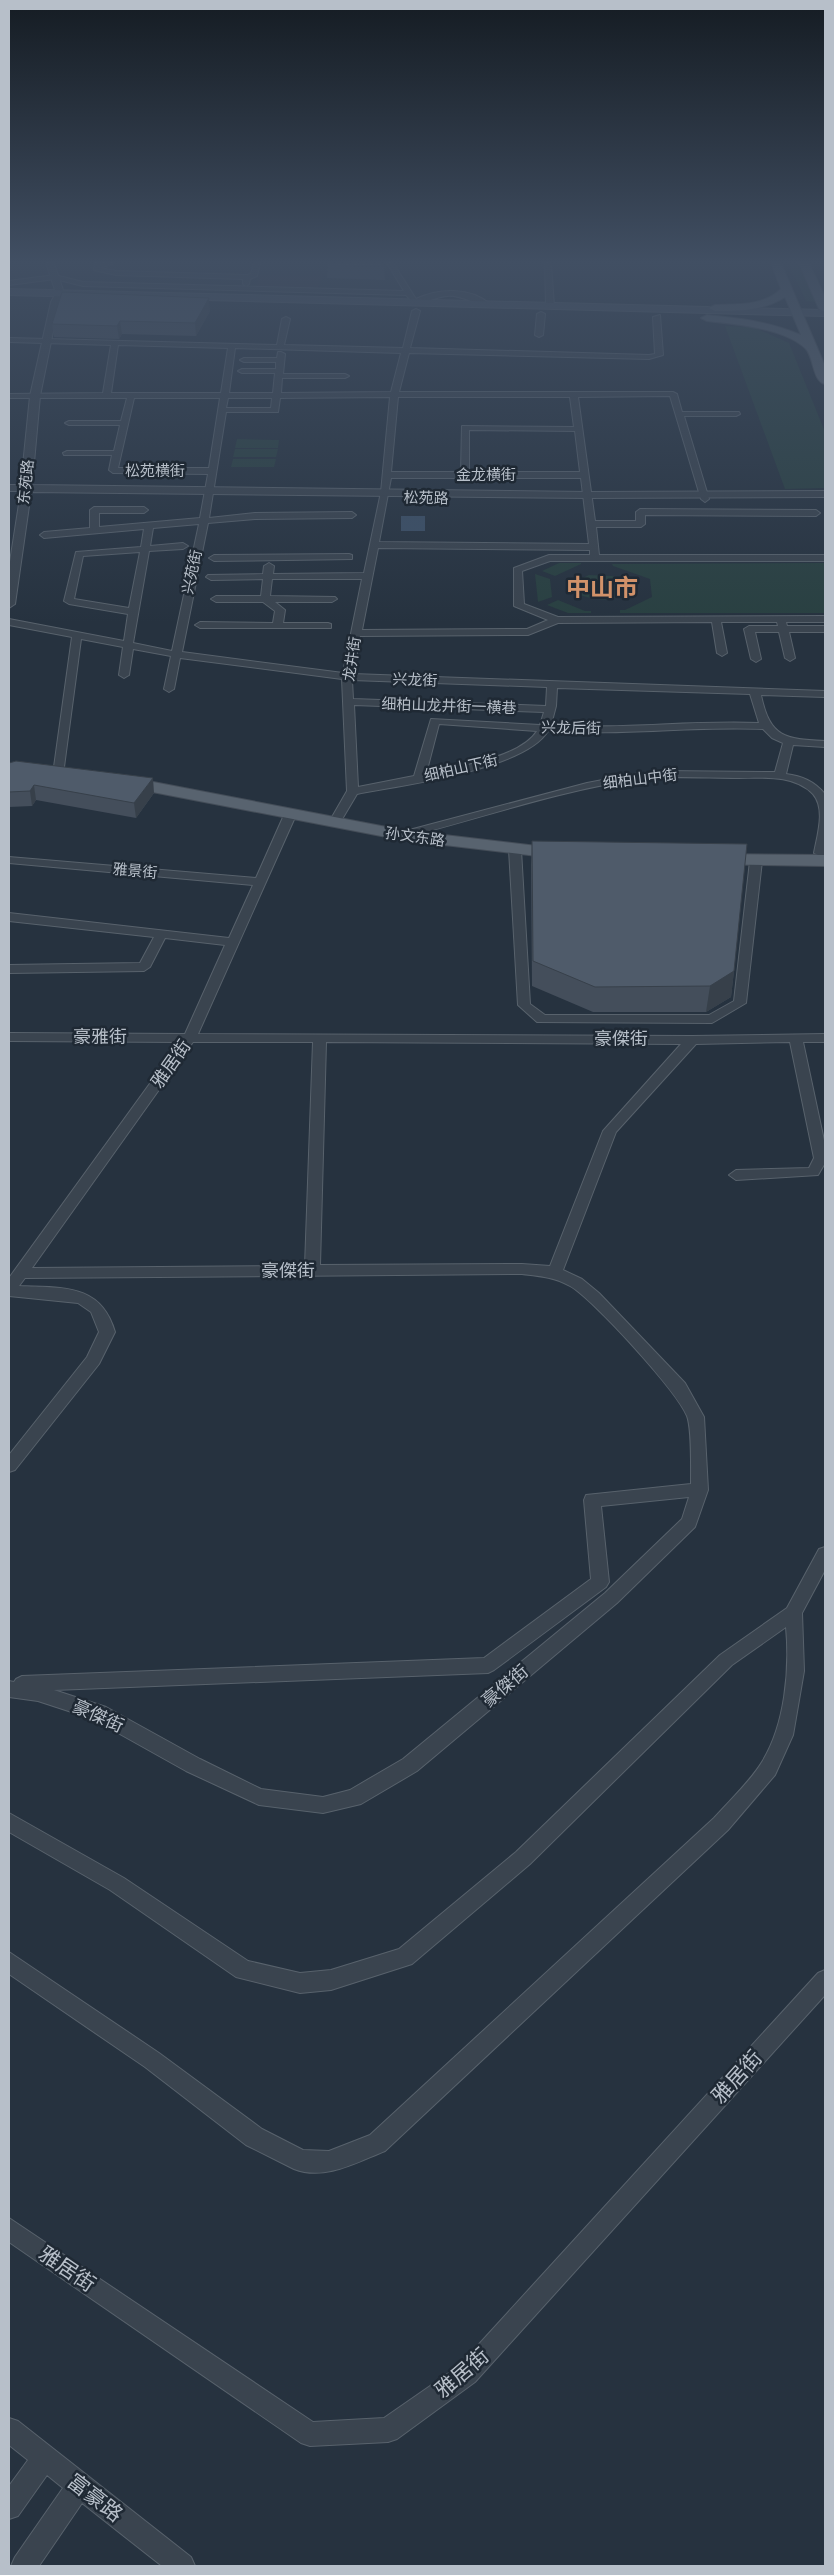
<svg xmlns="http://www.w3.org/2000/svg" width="834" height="2575" font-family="Ubuntu,'Noto Sans SC',sans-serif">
	<rect width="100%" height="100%" fill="#26323f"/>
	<path fill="#333240" d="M260,275L322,276L318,289L256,287Z"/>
	<path fill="#294041" d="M788,263H798L816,302L806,301Z
		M725,326L753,327L789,343L825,432V488L785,489Z
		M237,439L279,440L278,448H235Z
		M235,449H278L276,457H233Z
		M233,459H276L274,467H231Z
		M559,563H581V564L555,576L542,571Z
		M825,563V613H620V610H625L652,597L650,579L613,566L612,564Z
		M535,574L550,579L552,597L538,602Z
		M589,575L612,576L630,582L632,593C611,602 595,601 574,593L572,583Z
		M558,600L585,611H591V613H568L547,605Z"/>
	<path fill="#3c5067" d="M401,516H425V531H401Z"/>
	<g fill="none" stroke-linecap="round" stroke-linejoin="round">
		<defs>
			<path id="minor" d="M95,263H114L100,268L116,271L247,275L251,274L254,263H260L257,276L250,279L249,284L246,286L243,284V279L116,275L94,270Z
				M387,263H393L416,299C439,288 470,287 490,304L486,306C447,293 455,292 415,305L406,295L83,286L55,279L9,285V281L55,275L83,282L404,291Z
				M545,263H551L554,306L550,308L546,306Z
				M416,309L420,311L410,348L649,355L655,354L653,317L660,315L663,355L649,359L409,353L399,392H673L677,394L682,412H739L740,414L736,416H684L709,499L705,502L701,499L670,396L578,397L595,521H636V512L640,509L816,510L820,513L816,516L645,515V524L641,527H596L599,555H825V561H550L522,571L524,604L558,617L825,616V622H786L787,626H825V632H789L795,658L790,661L785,658L779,632H755L761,659L756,662L751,659L744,629L749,626H778L777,622H721L727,653L722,656L717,653L712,622L558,623L528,635L360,636L353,674L825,691V697L761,695C770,738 785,739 825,741V747L793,745L786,774C802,776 814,781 825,794L824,855L820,856L814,853C817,836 826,809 813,794C794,774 762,778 737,778C703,778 668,775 634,780C556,791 479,819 402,838L396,835L398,833L587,783L634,774L663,771L775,772L783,743L772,738L763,729C691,726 619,736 548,731C524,770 402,785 357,794L338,826H330L328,824L347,791L342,679L180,658L174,689L169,692L164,689L171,656L133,649L129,675L124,678L119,675L123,647L81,639L64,767L59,770L55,769L54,767L72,637L9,625V619L124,641L128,614L69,604L64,601L76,552L141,547L144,529L44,538L40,535L44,532L90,528V510L94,507H144L148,510L144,513H99V527L200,518L208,474L113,473L109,470L112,455H64L63,453L67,451H114L120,425H69L65,423L69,421H121L127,398H9V394L103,393L111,345L9,342V338L277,345L282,319L286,317L290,319L284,345L403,348L412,311ZM118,345L228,348L221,393H111ZM235,348L401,353L391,392L281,393L282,378H345L349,376L345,374H283L285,354L281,352H278L277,358H244L240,360L244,362H276V369H242L238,371L242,373H275L273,393H229ZM390,397L381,492L364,573L273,574L274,566L269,563L264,566L263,574L208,575L206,577L211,580L263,579L261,596H216L211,599L216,602H263L275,611L273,623L200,622L195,625L200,628H331V624L328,623H283L285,610L275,602H332L337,599L335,597L270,596L272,579H362L343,673L182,652L208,523L255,519L352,518L356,515L352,512L255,513L209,518L226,412H278L280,398ZM398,397H570L574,427L462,426L461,472H391ZM134,398H220L209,468H118ZM228,398H272L271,408H226ZM469,430L575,431L580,472H469ZM391,478H581L589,544L379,542ZM199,524L172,651L133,643L149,551L183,549L188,546L183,543L150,546L153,528ZM378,548L590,550V555H549L514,568V606L548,620L527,629L362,630ZM140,552L129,608L74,599L83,556ZM352,680L547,687L546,706L353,699ZM557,688L750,694L759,723C689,720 620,730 551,725L556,706ZM354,705L544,712L540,725L431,719L414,776L358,787ZM439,724L537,731C520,758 456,767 426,774Z
				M541,312L545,314L543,335L539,337L535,335L537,314Z
				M349,554L352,555V559L214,561L209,558L214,555Z
				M290,812L296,815L198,1034L692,1036L825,1034V1042H803L825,1145V1163L818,1175L736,1180L729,1175L736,1170L809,1168L814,1158L790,1042L696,1044L616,1132L563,1270L582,1279L599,1293L685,1383L704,1417L708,1490L695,1527L617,1603L417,1771L361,1804L323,1813L259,1805L186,1771L93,1719L38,1701L9,1697V1681L14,1682L16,1679L22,1676L484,1658L591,1579L584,1500L586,1495L691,1484C691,1468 692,1429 687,1416C677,1391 593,1299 570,1286C554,1277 540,1276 522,1274L25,1278L19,1286C62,1288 101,1283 115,1332L99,1364L15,1470L9,1472V1455L87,1357L99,1332L91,1312L78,1303L9,1296V1278L180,1042L9,1041V1033L185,1034L225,945L165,938L150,967L144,971L9,973V965L140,963L154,937L9,921V913L229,938L253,885L9,863V857L256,878L284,815ZM193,1042H313L305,1266L32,1268ZM326,1042L681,1044L603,1131L550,1266L522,1264L320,1265ZM689,1497L682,1519L605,1593L403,1759L350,1790L323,1797L261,1789L200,1759L106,1707L54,1690L488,1673L494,1670L606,1587L609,1582L601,1506Z
				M515,847L521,850L530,1004L545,1015H709L734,1001L750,861L752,859H760L762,861L746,1003L712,1023L537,1022L518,1005L509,850Z
				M825,1547V1570L802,1613L804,1671L793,1735L775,1775L728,1830L385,2151C357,2162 325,2181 294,2169L246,2145L145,2067L9,1974V1952L159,2053L262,2129L303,2150L329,2151L370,2135L714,1818C730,1800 749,1783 762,1762C785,1725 790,1670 786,1627L732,1665L530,1864L412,1964L331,1990L300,1993L236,1977L110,1890L9,1832V1813L124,1878L248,1961L300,1973L331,1970L399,1949L516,1852L720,1655L787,1608L819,1549Z
				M825,1970V1995L475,2382L397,2439L388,2442L310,2446L301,2443L9,2242V2218L313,2422L384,2418L459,2366L818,1973Z
				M9,2418L18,2421L191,2557L195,2566H162L82,2503L39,2566H11L15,2557L63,2488L47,2475L18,2516L9,2519V2486L28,2460L9,2445Z"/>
			<path id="tertiary" d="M46,263H54L64,293L59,302L40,396L32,485L588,492L825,491V497L588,498L31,492L15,604L9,608V568L21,491H9V485H21L30,396L51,302L56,293Z"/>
			<path id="secondary" d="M9,289L825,310V316L9,295Z"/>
			<path id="primary" d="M771,263H781L825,366V384C812,381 814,356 805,348C784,328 734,324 707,321L701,318L707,315C739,318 771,322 801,335L785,297C764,311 739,311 715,311L709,308L715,305C738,304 764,306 781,289Z
				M799,263H809L825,297V312L819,309Z
				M122,776L402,830L562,849L568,850L571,854L568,858L562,859L402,840L116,785L113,781L116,777Z
				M713,854L825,855V866L707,864L704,860L707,856Z"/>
		</defs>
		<use href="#minor" stroke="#58626c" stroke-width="2"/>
		<use href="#tertiary" stroke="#58626c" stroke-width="2"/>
		<use href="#secondary" stroke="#58626c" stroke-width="2"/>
		<use href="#primary" stroke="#444d58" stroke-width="2"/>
		<use href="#minor" fill="#3a444f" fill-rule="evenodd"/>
		<use href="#tertiary" fill="#3a444f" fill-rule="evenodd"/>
		<use href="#secondary" fill="#485362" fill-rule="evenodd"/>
		<use href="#primary" fill="#58636f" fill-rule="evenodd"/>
	</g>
	<path fill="#444e5b" d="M293,263H382L384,267L385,280L327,278L328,264Z
		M210,311L196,336L122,334L119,339L54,337L52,324Z
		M9,763L154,793L136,818L36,800L32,806L9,807Z
		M532,841L734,971L731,997L706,1012H593L532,986L531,865Z"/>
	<path fill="#37404a" d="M209,298L210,311L196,336L195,323Z
		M120,321L122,334L119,339L117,326Z
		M153,778L154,793L136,818L134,803Z
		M34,785L36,800L32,806L30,791Z
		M734,971L731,997L706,1012L710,986Z"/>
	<path fill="#4f5b6a" stroke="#37404a" d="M328,263H382L384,267L327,265Z
		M62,292L209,298L195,323L120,321L117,326L52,324Z
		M16,761L153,778L134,803L34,785L30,791L9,792V763Z
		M532,841L747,844L734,971L710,986L595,987L533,961Z"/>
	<linearGradient id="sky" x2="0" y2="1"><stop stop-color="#151c23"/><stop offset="0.42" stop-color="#414f63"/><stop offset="1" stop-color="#414f63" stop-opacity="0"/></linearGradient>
	<rect width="834" height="623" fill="url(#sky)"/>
	<g text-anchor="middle" stroke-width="5" stroke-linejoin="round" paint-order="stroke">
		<g font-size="15" fill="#b7bfc9" stroke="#1f2934">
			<text x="155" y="476">松苑横街</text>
			<text x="486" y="480">金龙横街</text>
			<text transform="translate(26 482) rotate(-84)" y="5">东苑路</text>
			<text transform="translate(426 498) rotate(1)" y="5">松苑路</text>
			<text transform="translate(192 572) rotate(-78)" y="5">兴苑街</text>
			<text transform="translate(352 659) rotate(-81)" y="5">龙井街</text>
			<text transform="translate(415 680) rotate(2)" y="5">兴龙街</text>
			<text transform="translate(449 706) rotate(2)" y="5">细柏山龙井街一横巷</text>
			<text transform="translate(571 728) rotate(1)" y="5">兴龙后街</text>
			<text transform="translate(461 768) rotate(-13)" y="5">细柏山下街</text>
			<text transform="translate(640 779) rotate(-7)" y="5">细柏山中街</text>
			<text transform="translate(415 837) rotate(8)" y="5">孙文东路</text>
			<text transform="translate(135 871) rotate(5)" y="5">雅景街</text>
		</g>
		<g font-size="18" fill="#b7bfc9" stroke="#1f2934">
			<text x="100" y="1043">豪雅街</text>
			<text x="621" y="1045">豪傑街</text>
			<text transform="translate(171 1064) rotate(-55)" y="6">雅居街</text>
			<text x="288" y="1277">豪傑街</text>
			<text transform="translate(505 1686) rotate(-40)" y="6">豪傑街</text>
			<text transform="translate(98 1716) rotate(24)" y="6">豪傑街</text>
		</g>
		<g font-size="21" fill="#b7bfc9" stroke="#1f2934">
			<text transform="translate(737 2077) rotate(-48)" y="7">雅居街</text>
			<text transform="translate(67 2269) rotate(34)" y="7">雅居街</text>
			<text transform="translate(462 2373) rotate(-41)" y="7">雅居街</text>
			<text transform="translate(95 2498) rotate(38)" y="7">富豪路</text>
		</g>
		<g font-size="24" font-weight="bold" fill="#d1926a" stroke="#1f2934">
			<text x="602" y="596">中山市</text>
		</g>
	</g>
	<rect width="834" height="2575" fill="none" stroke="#b7bfc9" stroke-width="20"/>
</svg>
